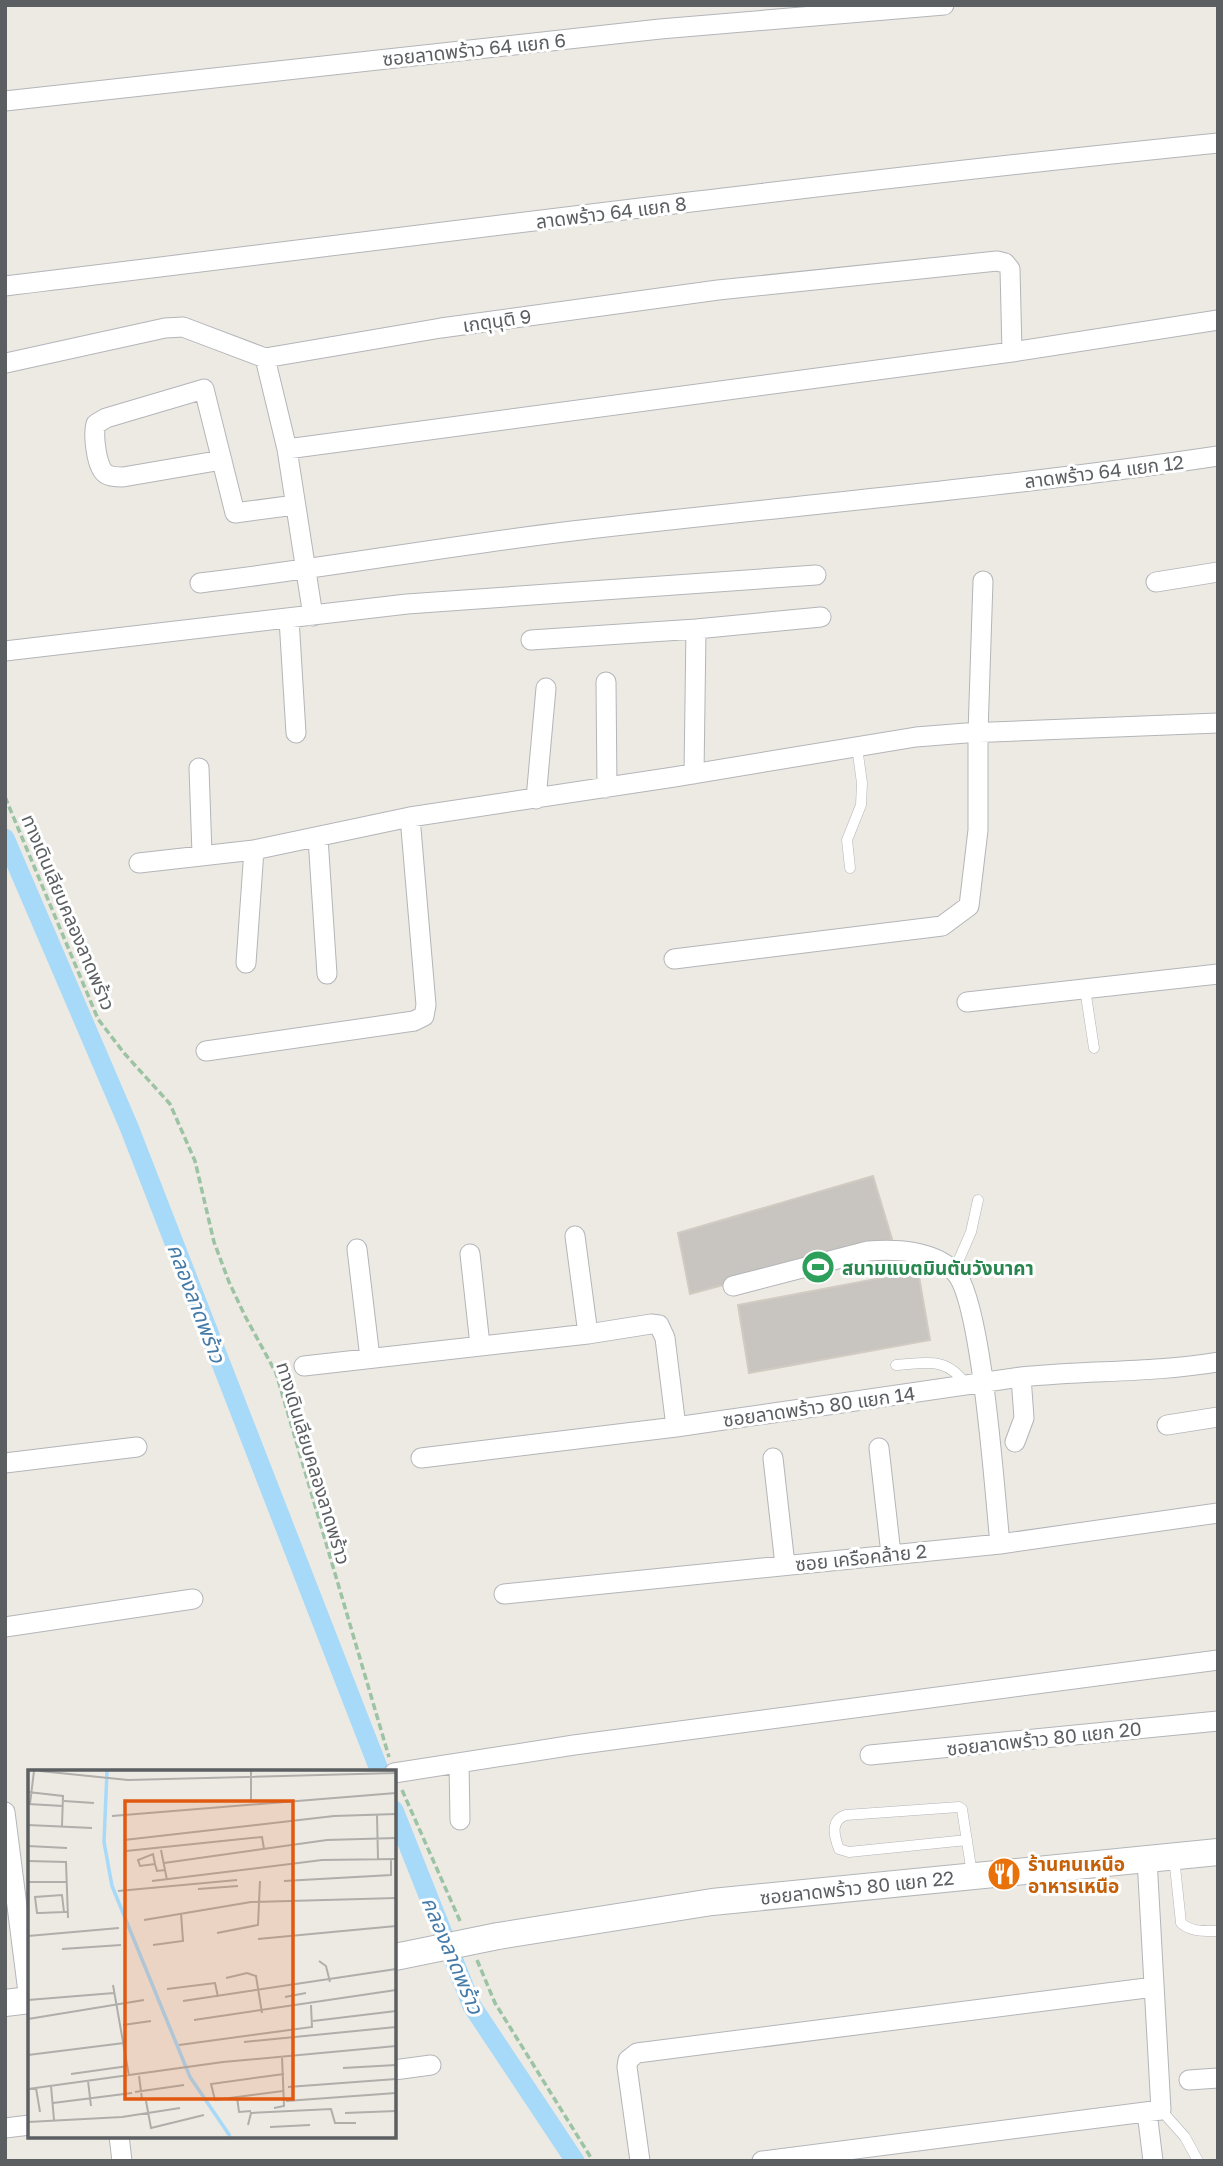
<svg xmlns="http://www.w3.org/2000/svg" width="1223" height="2166" font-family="'Golos Text','Noto Sans Thai',sans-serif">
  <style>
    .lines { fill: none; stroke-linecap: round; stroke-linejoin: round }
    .canal { stroke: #a7d9f9; stroke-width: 19 }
    .building { fill: #c8c5c0; stroke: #d1cbc2; stroke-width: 2 }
    .lane-casing { stroke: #b3b5b9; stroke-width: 11 }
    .street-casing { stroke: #b3b5b9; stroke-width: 21 }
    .secondary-casing { stroke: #b2b6b9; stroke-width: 28 }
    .path { stroke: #9bc3a4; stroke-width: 3.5; stroke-dasharray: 7 3.5; stroke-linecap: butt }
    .lane { stroke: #fff; stroke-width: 10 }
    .street { stroke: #fff; stroke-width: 19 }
    .secondary { stroke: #fff; stroke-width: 26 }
    .secondary-bridge-casing { stroke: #b2b6b9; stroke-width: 28; stroke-linecap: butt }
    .secondary-bridge { stroke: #fff; stroke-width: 26 }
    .labels { text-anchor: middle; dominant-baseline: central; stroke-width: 6; stroke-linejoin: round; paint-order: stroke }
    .street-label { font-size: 19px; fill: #5b5f62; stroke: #fff }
    .leisure-label { font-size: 19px; font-weight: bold; fill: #27864d; stroke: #fff; text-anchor: start }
    .food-label { font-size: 19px; font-weight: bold; fill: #c56008; stroke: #fff; text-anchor: start }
    .water-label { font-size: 21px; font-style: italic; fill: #457ba9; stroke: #fff }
    .inset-river { fill: none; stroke: #a7d9f9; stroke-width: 3.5 }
    .inset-road { fill: none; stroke: #afaeab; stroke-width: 2 }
    .view { fill: #e15910; fill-opacity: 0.15; stroke: #e15910; stroke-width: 3.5 }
    .inset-edge { fill: none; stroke: #5b5f62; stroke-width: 3.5 }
  </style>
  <rect width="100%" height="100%" fill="#edeae3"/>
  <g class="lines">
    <path class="canal" d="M 5,838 L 129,1127 L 380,1772
      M 394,1810 L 472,2006 L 575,2161"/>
  </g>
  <path class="building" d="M 873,1176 L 892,1239 L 690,1294 L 678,1233 Z
    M 918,1271 L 930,1340 L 749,1373 L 738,1305 Z"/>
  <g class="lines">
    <defs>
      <path id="lane" d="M 850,868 L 847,840 L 861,805 L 862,783 L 857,747
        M 1085,989 L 1094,1048
        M 954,1271 L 971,1232 L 978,1200
        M 896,1365 C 926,1363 947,1356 966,1385
        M 967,1840 L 849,1852 L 839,1849 C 834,1836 830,1820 846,1815 L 959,1807 L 962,1809 L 972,1874
        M 1174,1857 L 1181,1923 C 1191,1932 1204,1931 1218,1931
        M 1161,2110 L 1185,2137 L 1198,2161"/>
      <path id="street" d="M 5,101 L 660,29 L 944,5
        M 5,286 C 409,237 813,184 1218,143
        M 265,358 L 287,449 L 313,616
        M 6,363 L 165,328 L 183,327 L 265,358 L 441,328 L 718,290 L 997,261 L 1005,263 L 1010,269 L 1012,352
        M 287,449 L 1012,352 L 1218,320
        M 222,460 L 123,477 C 117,477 111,477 106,474 C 96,468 93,434 96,424 L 106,418 L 204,389 L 235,513 L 295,505
        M 1156,582 L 1218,572
        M 200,583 C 325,568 448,546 572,531 C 787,506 1003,488 1218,456
        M 289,619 L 296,733
        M 531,640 L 696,629 L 821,617
        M 5,651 L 407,604 L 816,575
        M 606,682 L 607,788
        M 199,768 L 202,854
        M 694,774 L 696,629
        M 536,799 L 546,688
        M 318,838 L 327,974
        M 139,863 L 254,850 L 410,817 L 674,777 L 916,737 L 966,733 L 1218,723
        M 674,959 L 942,926 L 969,906 L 978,830 L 978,733 L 983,581
        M 246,963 L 254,850
        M 967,1002 L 1218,974
        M 206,1051 L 414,1021 L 424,1016 L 426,1005 L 410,817
        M 575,1236 L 588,1334
        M 357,1249 L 370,1358
        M 470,1254 L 480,1345
        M 733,1286 L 868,1251 C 897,1249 931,1250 954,1271 C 982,1297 995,1497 1000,1544
        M 304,1366 L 588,1334 L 651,1324 L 659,1325 L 665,1338 L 676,1427
        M 1167,1425 L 1218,1417
        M 1015,1442 L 1024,1418 L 1021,1377
        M 879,1448 L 891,1554
        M 421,1458 L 676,1427 L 1021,1377 C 1087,1370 1153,1373 1218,1362
        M 773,1458 L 785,1565
        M 5,1463 L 137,1447
        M 504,1594 L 1000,1544 L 1218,1513
        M 5,1627 L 193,1599
        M 870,1755 L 1218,1721
        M 459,1763 L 460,1820
        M 394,1773 L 574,1745 L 1218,1660
        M 5,1812 L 29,2000
        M 394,2070 L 431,2065
        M 1189,2080 L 1218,2078
        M 1147,2112 L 1153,2161
        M 5,2128 L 30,2125
        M 119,2136 L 122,2161
        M 640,2161 L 627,2067 L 628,2060 L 637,2053 L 1154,1987
        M 762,2161 L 1161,2110 L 1147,1859"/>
      <path id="secondary" d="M 498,1936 L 712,1902 L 1218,1852
        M 5,2003 L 30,2000"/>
    </defs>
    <use href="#lane" class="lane-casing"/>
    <use href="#street" class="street-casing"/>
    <use href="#secondary" class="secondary-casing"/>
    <path class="path" d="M 5,797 L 98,1019 L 124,1053 L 170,1104 L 195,1161 L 214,1242 L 229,1282 L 245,1316 L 276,1373 L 389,1757
      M 402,1790 L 460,1921
      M 477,1960 L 495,2003 L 593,2161"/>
    <use href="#lane" class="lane"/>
    <use href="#street" class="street"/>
    <use href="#secondary" class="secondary"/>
    <defs>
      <path id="secondary-bridge" d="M 395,1957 L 498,1936"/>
    </defs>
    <use href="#secondary-bridge" class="secondary-bridge-casing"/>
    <use href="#secondary-bridge" class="secondary-bridge"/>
  </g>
  <defs>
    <symbol id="stadium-disc" viewBox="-11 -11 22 22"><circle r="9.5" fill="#2e9e5b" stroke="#fff"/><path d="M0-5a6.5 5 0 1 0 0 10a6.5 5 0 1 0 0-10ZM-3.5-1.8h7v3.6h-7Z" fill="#fff"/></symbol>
    <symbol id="restaurant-disc" viewBox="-11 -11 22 22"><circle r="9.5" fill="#e8710a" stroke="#fff"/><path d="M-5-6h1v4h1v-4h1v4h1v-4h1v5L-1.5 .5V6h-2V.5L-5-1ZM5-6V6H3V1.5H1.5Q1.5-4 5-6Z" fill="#fff"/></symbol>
  </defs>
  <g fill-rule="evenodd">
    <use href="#stadium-disc" x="799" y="1248" width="38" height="38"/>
    <use href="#restaurant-disc" x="985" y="1855" width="38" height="38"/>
  </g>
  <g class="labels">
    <g class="street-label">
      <text transform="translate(474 49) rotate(-6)">ซอยลาดพร้าว 64 แยก 6</text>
      <text transform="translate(611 212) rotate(-7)">ลาดพร้าว 64 แยก 8</text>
      <text transform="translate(497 320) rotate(-8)">เกตุนุติ 9</text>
      <text transform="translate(1104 471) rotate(-7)">ลาดพร้าว 64 แยก 12</text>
      <text transform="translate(69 912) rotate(67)">ทางเดินเลียบคลองลาดพร้าว</text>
      <text transform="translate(819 1406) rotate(-8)">ซอยลาดพร้าว 80 แยก 14</text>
      <text transform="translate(314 1463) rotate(73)">ทางเดินเลียบคลองลาดพร้าว</text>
      <text transform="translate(861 1557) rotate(-6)">ซอย เครือคล้าย 2</text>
      <text transform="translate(1044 1738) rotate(-6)">ซอยลาดพร้าว 80 แยก 20</text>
      <text transform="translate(857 1887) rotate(-6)">ซอยลาดพร้าว 80 แยก 22</text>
    </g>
    <g class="leisure-label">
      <text x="842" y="1267">สนามแบตมินตันวังนาคา</text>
    </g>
    <g class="food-label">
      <text x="1028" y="1863">ร้านฅนเหนือ<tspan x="1028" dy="22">อาหารเหนือ</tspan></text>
    </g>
    <g class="water-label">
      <text transform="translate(197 1303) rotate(69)">คลองลาดพร้าว</text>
      <text transform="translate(453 1955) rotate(67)">คลองลาดพร้าว</text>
    </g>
  </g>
  <g transform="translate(28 1770)">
    <rect width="368" height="368" fill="#edeae3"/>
    <path class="inset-river" d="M 79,1 L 76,72 L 84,116 L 162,307 L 202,366"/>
    <path class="inset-road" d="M 12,1 L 100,10 L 368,3M 223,1 L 223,32M 0,22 L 35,26 L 34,56M 36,31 L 66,33M 0,34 L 35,36M 2,34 L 6,1M 349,45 L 350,89M 84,46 L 368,23M 0,55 L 64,58M 96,70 L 306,46 L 368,44M 0,76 L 39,78M 133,80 L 139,110M 98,81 L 234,67 L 236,79M 0,91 L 38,92 L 40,148M 136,93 L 299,70 L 368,68M 127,94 L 112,96 L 110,90 L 125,84 L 127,94 L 129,101 L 137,100M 124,111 L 294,90 L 368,89M 256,111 L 363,105 L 363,89M 0,112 L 39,112M 170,119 L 210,116M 90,121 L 209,110M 36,142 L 34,125 L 7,127 L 9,143 L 12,143 L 36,142 L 40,142M 0,143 L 0,166M 116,150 L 223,132 L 368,128M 189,163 L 230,155 L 232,111M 0,166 L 91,158M 230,169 L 368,156M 125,175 L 155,171 L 153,143M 34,179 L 93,175M 291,191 L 298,196 L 302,212M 198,208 L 219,203 L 228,206 L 234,243M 85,215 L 101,306M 139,219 L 187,213 L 190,227M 257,227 L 278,223M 0,230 L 86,223M 155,231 L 368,199M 0,249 L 116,230M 166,250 L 368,220M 285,251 L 368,241M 95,255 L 123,251M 216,272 L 368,257M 151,275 L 284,257 L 283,235M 0,285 L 96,273M 315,298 L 368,295M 43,304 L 100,296M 111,306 L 114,329M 60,311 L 63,336M 23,316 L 26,350M 260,317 L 368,309M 8,318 L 12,342M 0,319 L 195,292 L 368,276M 255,321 L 187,330 L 183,314 L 256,304M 107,322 L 156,315M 209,327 L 211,342 L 223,341M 118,331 L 123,358 L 176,345M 258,331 L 368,323M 25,333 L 104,323M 246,338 L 256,336 L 254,286M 317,343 L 368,341M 0,352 L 94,347 L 152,338M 220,355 L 223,343 L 303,339 L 307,353 L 328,353M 242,357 L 282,355"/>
    <path class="view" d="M 97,31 L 265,31 L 265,329 L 97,329 Z"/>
    <rect width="368" height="368" class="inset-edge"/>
  </g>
  <rect width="1223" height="2166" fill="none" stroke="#5b5f62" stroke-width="14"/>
</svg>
